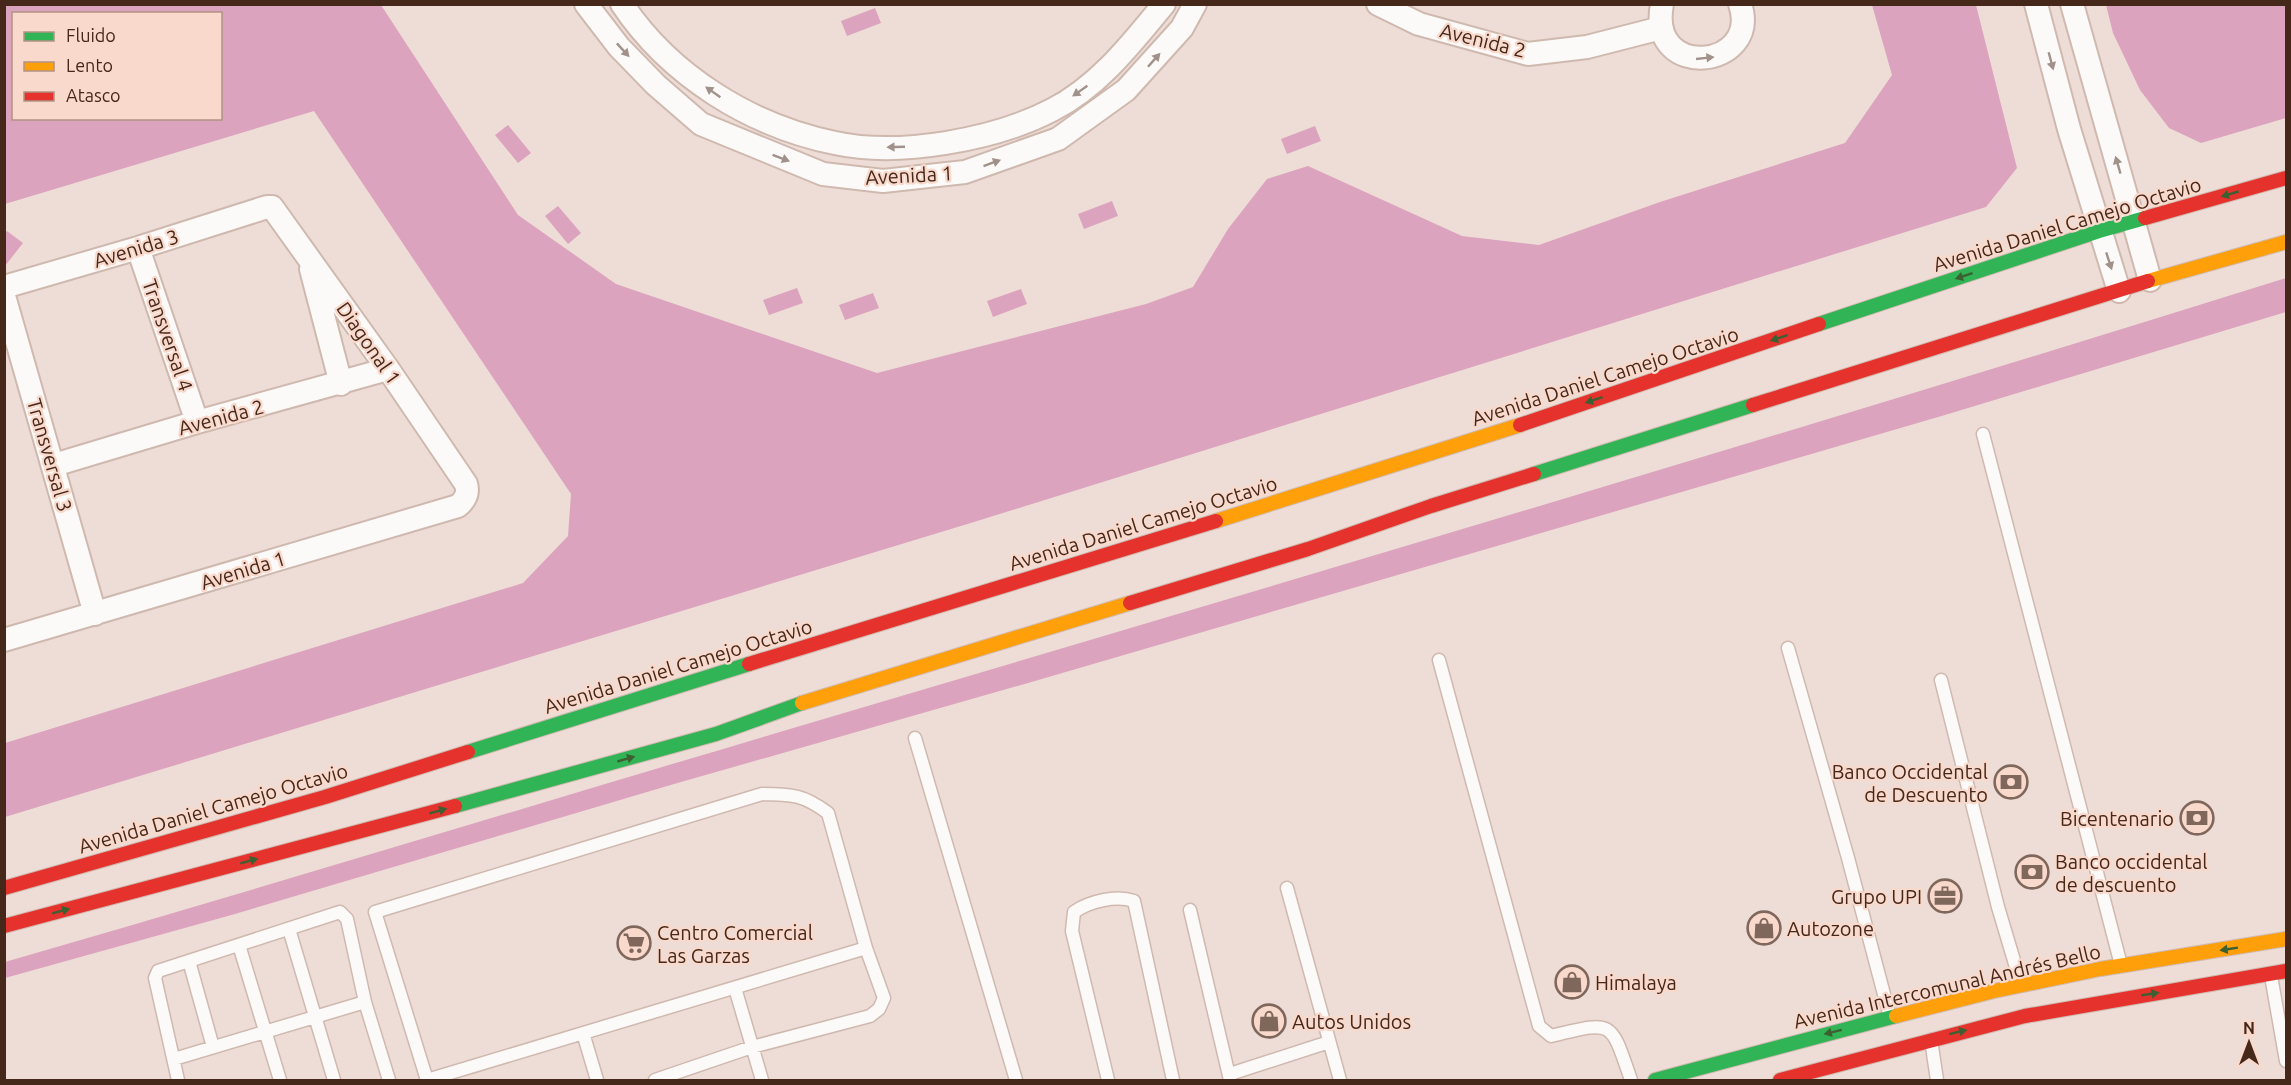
<svg xmlns="http://www.w3.org/2000/svg" width="2291" height="1085" font-family="Ubuntu,sans-serif">
  <style>
    .water { fill: #dca3be; fill-rule: evenodd }
    .lines { fill: none; stroke-linecap: round; stroke-linejoin: round }
    .lane-casing { stroke: #cfb9af; stroke-width: 15 }
    .street-casing { stroke: #cfb9af; stroke-width: 26 }
    .fast-casing { stroke: #cfb9af; stroke-width: 16 }
    .slow-casing { stroke: #cfb9af; stroke-width: 16 }
    .jam-casing { stroke: #cfb9af; stroke-width: 16 }
    .lane { stroke: #fcfaf9; stroke-width: 12 }
    .street { stroke: #fcfaf9; stroke-width: 22 }
    .fast { stroke: #30b455; stroke-width: 14 }
    .slow { stroke: #ff9f0a; stroke-width: 14 }
    .jam { stroke: #e5322d; stroke-width: 14 }
    .oneway { fill: #a0918a }
    .oneway2 { fill: #3d6032 }
    .labels { text-anchor: middle; dominant-baseline: central; stroke-width: 4.5; stroke-linejoin: round; paint-order: stroke }
    .street-label { font-size: 20px; fill: #45281a; stroke: #f9d9cb }
    .poi-label { font-size: 20px; fill: #45281a; stroke: #f9d9cb; text-anchor: start }
  </style>
  <rect width="100%" height="100%" fill="#eeddd6"/>
  <path class="water" d="M 5,4 L 381,5 L 518,215 L 616,284 L 877,373 L 1146,304 L 1193,287 L 1228,229 L 1267,179 L 1308,166 L 1462,236 L 1539,245 L 1660,202 L 1845,143 L 1892,75 L 1872,5 L 1976,5 L 2017,168 L 1986,207 L 974,522 L 5,817 L 5,743 L 523,583 L 568,536 L 571,494 L 314,111 L 5,204 ZM 14,14 L 220,14 L 220,118 L 14,118 Z
    M 2106,5 L 2286,5 L 2286,118 L 2201,143 L 2169,128 L 2140,90 L 2113,33 Z
    M 875,8 L 881,23 L 847,36 L 841,21 Z
    M 508,125 L 531,153 L 518,163 L 495,135 Z
    M 1315,126 L 1321,141 L 1287,154 L 1281,139 Z
    M 1112,201 L 1118,216 L 1084,229 L 1078,214 Z
    M 558,206 L 581,233 L 568,244 L 545,216 Z
    M 7,231 L 23,243 L 5,266 L 5,234 Z
    M 2286,278 L 2286,312 L 1945,415 L 1035,681 L 674,784 L 235,914 L 5,978 L 5,962 C 262,888 517,810 773,734 C 1279,584 1784,435 2286,278 Z
    M 797,288 L 803,303 L 769,315 L 763,300 Z
    M 1021,289 L 1027,304 L 993,317 L 987,301 Z
    M 873,293 L 879,308 L 845,320 L 839,305 Z"/>
  <g class="lines">
    <defs>
      <path id="lane" d="M 1983,434 L 2121,965
        M 1788,648 L 1848,858 L 1890,1017
        M 1439,660 L 1539,1026 L 1551,1036 C 1614,1021 1610,1019 1631,1080
        M 1941,680 L 1998,907 L 2021,984
        M 915,738 L 1016,1080
        M 1287,888 L 1340,1080
        M 1190,910 L 1230,1080
        M 289,929 L 334,1080
        M 239,945 L 280,1080
        M 189,961 L 213,1047
        M 2271,976 L 2286,1061
        M 735,988 L 762,1080
        M 583,1033 L 597,1080
        M 1931,1040 L 1937,1080
        M 174,1059 L 365,1002
        M 1230,1074 L 1329,1042
        M 178,1080 L 155,978 L 158,971 L 340,912 L 347,919 L 365,1002 L 389,1080
        M 427,1080 L 375,912 L 762,794 C 792,794 804,795 828,813 L 866,948 L 884,998 L 879,1009 L 870,1016 L 752,1047 L 655,1080
        M 427,1080 L 866,948
        M 1108,1080 L 1072,931 L 1074,912 C 1090,901 1116,895 1134,901 L 1173,1080"/>
      <path id="street" d="M 586,4 L 619,47 L 656,85 L 701,124 L 823,174 L 883,181 L 965,172 L 1058,139 L 1126,90 L 1182,28 L 1195,4
        M 622,4 C 670,76 751,126 835,143 C 899,157 994,140 1052,110 C 1098,87 1132,43 1164,4
        M 1378,4 L 1419,24 L 1528,54 L 1587,47 L 1661,28
        M 1662,4 C 1647,82 1762,69 1740,4
        M 2036,4 L 2069,129 L 2119,291
        M 2072,4 L 2150,280
        M 138,248 L 197,422
        M 311,269 L 341,384
        M 4,287 L 138,248 L 267,207 L 272,207 L 388,369 L 466,484 C 469,494 465,500 458,506 L 4,640
        M 4,296 L 95,614
        M 54,465 L 197,422 L 388,369"/>
      <path id="fast" d="M 1819,324 L 2099,231 L 2145,218
        M 1534,474 L 1753,405
        M 468,752 L 749,664
        M 455,806 L 716,734 L 802,703
        M 1655,1080 L 1896,1016"/>
      <path id="slow" d="M 2148,281 L 2286,242
        M 1216,521 L 1520,425
        M 802,703 L 1130,603
        M 1896,1016 L 1994,991 L 2100,969 L 2286,939"/>
      <path id="jam" d="M 2145,218 L 2286,178
        M 1753,405 L 2148,281
        M 1520,425 L 1819,324
        M 1130,603 L 1308,549 L 1431,506 L 1534,474
        M 749,664 L 1216,521
        M 4,888 L 325,797 L 468,752
        M 4,926 L 455,806
        M 1780,1080 L 2025,1016 L 2286,971"/>
    </defs>
    <use href="#lane" class="lane-casing"/>
    <use href="#street" class="street-casing"/>
    <use href="#fast" class="fast-casing"/>
    <use href="#slow" class="slow-casing"/>
    <use href="#jam" class="jam-casing"/>
    <use href="#lane" class="lane"/>
    <use href="#street" class="street"/>
    <use href="#fast" class="fast"/>
    <use href="#slow" class="slow"/>
    <use href="#jam" class="jam"/>
  </g>
  <defs><path id="oneway-solid" d="M-6-.8H1V-3.2L6.5 0L1 3.2V.8H-6Z" transform="scale(1.5)"/></defs>
  <g class="oneway">
    <use href="#oneway-solid" transform="translate(623 50) rotate(47)"/>
    <use href="#oneway-solid" transform="translate(1705 58) rotate(-6)"/>
    <use href="#oneway-solid" transform="translate(1154 60) rotate(-48)"/>
    <use href="#oneway-solid" transform="translate(2051 61) rotate(75)"/>
    <use href="#oneway-solid" transform="translate(1080 91) rotate(145)"/>
    <use href="#oneway-solid" transform="translate(713 92) rotate(-145)"/>
    <use href="#oneway-solid" transform="translate(896 147) rotate(178)"/>
    <use href="#oneway-solid" transform="translate(781 158) rotate(21)"/>
    <use href="#oneway-solid" transform="translate(992 163) rotate(-20)"/>
    <use href="#oneway-solid" transform="translate(2118 165) rotate(-106)"/>
    <use href="#oneway-solid" transform="translate(2109 261) rotate(72)"/>
  </g>
  <g class="oneway2">
    <use href="#oneway-solid" transform="translate(2230 194) rotate(164)"/>
    <use href="#oneway-solid" transform="translate(1964 276) rotate(162)"/>
    <use href="#oneway-solid" transform="translate(1779 338) rotate(162)"/>
    <use href="#oneway-solid" transform="translate(1594 400) rotate(162)"/>
    <use href="#oneway-solid" transform="translate(626 759) rotate(-16)"/>
    <use href="#oneway-solid" transform="translate(438 811) rotate(-15)"/>
    <use href="#oneway-solid" transform="translate(249 861) rotate(-15)"/>
    <use href="#oneway-solid" transform="translate(61 911) rotate(-15)"/>
    <use href="#oneway-solid" transform="translate(2229 949) rotate(171)"/>
    <use href="#oneway-solid" transform="translate(2150 994) rotate(-9)"/>
    <use href="#oneway-solid" transform="translate(1833 1032) rotate(166)"/>
    <use href="#oneway-solid" transform="translate(1958 1032) rotate(-14)"/>
  </g>
  <defs>
    <symbol id="bank-ring" viewBox="-11 -11 22 22"><circle r="9.5" fill="#f9d9cb" stroke="#80675c" stroke-width="1.5"/><path d="M-6-4H6V4H-6ZM0-2.3a2.3 2.3 0 1 0 0 4.6a2.3 2.3 0 1 0 0-4.6Z" fill="#80675c"/></symbol>
    <symbol id="office-ring" viewBox="-11 -11 22 22"><circle r="9.5" fill="#f9d9cb" stroke="#80675c" stroke-width="1.5"/><path d="M-6-3h4V-5.5h4V-3h4V5H-6ZM-1-4.5V-3h2v-1.5ZM-6 0V1H6V0Z" fill="#80675c"/></symbol>
    <symbol id="shop-ring" viewBox="-11 -11 22 22"><circle r="9.5" fill="#f9d9cb" stroke="#80675c" stroke-width="1.5"/><path d="M-5-2.5h2.3a2.7 3.5 0 0 1 5.4 0H5L5.5 6h-11ZM-1.5-2.5h3a1.5 2.3 0 0 0-3 0Z" fill="#80675c"/></symbol>
    <symbol id="supermarket-ring" viewBox="-11 -11 22 22"><circle r="9.5" fill="#f9d9cb" stroke="#80675c" stroke-width="1.5"/><path d="M-6-5.5h2.5l.6 2H6L4.5 2H-2.5L-4.4-4H-6ZM-1.5 3.2a1.3 1.3 0 1 0 .1 0ZM3 3.2a1.3 1.3 0 1 0 .1 0Z" fill="#80675c"/></symbol>
  </defs>
  <g fill-rule="evenodd">
    <use href="#bank-ring" x="1992" y="763" width="38" height="38"/>
    <use href="#bank-ring" x="2178" y="799" width="38" height="38"/>
    <use href="#bank-ring" x="2013" y="853" width="38" height="38"/>
    <use href="#office-ring" x="1926" y="877" width="38" height="38"/>
    <use href="#shop-ring" x="1745" y="909" width="38" height="38"/>
    <use href="#supermarket-ring" x="615" y="924" width="38" height="38"/>
    <use href="#shop-ring" x="1553" y="963" width="38" height="38"/>
    <use href="#shop-ring" x="1250" y="1002" width="38" height="38"/>
  </g>
  <g class="labels">
    <g class="street-label">
      <text transform="translate(1483 40) rotate(14)">Avenida 2</text>
      <text transform="translate(909 175) rotate(-3)">Avenida 1</text>
      <text transform="translate(2067 224) rotate(-17)">Avenida Daniel Camejo Octavio</text>
      <text transform="translate(136 248) rotate(-17)">Avenida 3</text>
      <text transform="translate(168 335) rotate(71)">Transversal 4</text>
      <text transform="translate(369 343) rotate(55)">Diagonal 1</text>
      <text transform="translate(1605 376) rotate(-18)">Avenida Daniel Camejo Octavio</text>
      <text transform="translate(221 417) rotate(-15)">Avenida 2</text>
      <text transform="translate(50 455) rotate(74)">Transversal 3</text>
      <text transform="translate(1143 523) rotate(-17)">Avenida Daniel Camejo Octavio</text>
      <text transform="translate(243 570) rotate(-17)">Avenida 1</text>
      <text transform="translate(678 666) rotate(-17)">Avenida Daniel Camejo Octavio</text>
      <text transform="translate(213 808) rotate(-16)">Avenida Daniel Camejo Octavio</text>
      <text transform="translate(1947 986) rotate(-13)">Avenida Intercomunal Andrés Bello</text>
    </g>
    <g class="poi-label">
      <text x="1988" y="771" text-anchor="end">Banco Occidental<tspan x="1988" dy="23">de Descuento</tspan></text>
      <text x="2174" y="818" text-anchor="end">Bicentenario</text>
      <text x="2055" y="861">Banco occidental<tspan x="2055" dy="23">de descuento</tspan></text>
      <text x="1922" y="896" text-anchor="end">Grupo UPI</text>
      <text x="1787" y="928">Autozone</text>
      <text x="657" y="932">Centro Comercial<tspan x="657" dy="23">Las Garzas</tspan></text>
      <text x="1595" y="982">Himalaya</text>
      <text x="1292" y="1021">Autos Unidos</text>
    </g>
  </g>
  <rect width="2291" height="1085" fill="none" stroke="#45281a" stroke-width="12"/>
  <rect x="12" y="12" width="210" height="108" fill="#f9d9cb" stroke="#b19284" stroke-width="1.5"/>
  <rect x="24" y="32" width="30" height="9" fill="#30b455" stroke="#b19284" stroke-width="1.5"/>
  <text x="66" y="42" font-size="18" fill="#45281a">Fluido</text>
  <rect x="24" y="62" width="30" height="9" fill="#ff9f0a" stroke="#b19284" stroke-width="1.5"/>
  <text x="66" y="72" font-size="18" fill="#45281a">Lento</text>
  <rect x="24" y="92" width="30" height="9" fill="#e5322d" stroke="#b19284" stroke-width="1.5"/>
  <text x="66" y="102" font-size="18" fill="#45281a">Atasco</text>
  <g transform="translate(2249 1043)" stroke="#f9d9cb" stroke-width="4.5" paint-order="stroke">
  <path d="M0-4.5L10 22L0 15L-10 22Z" fill="#45281a"/>
  <text y="-9" font-size="16" font-weight="bold" text-anchor="middle" fill="#45281a">N</text>
  </g>
</svg>
